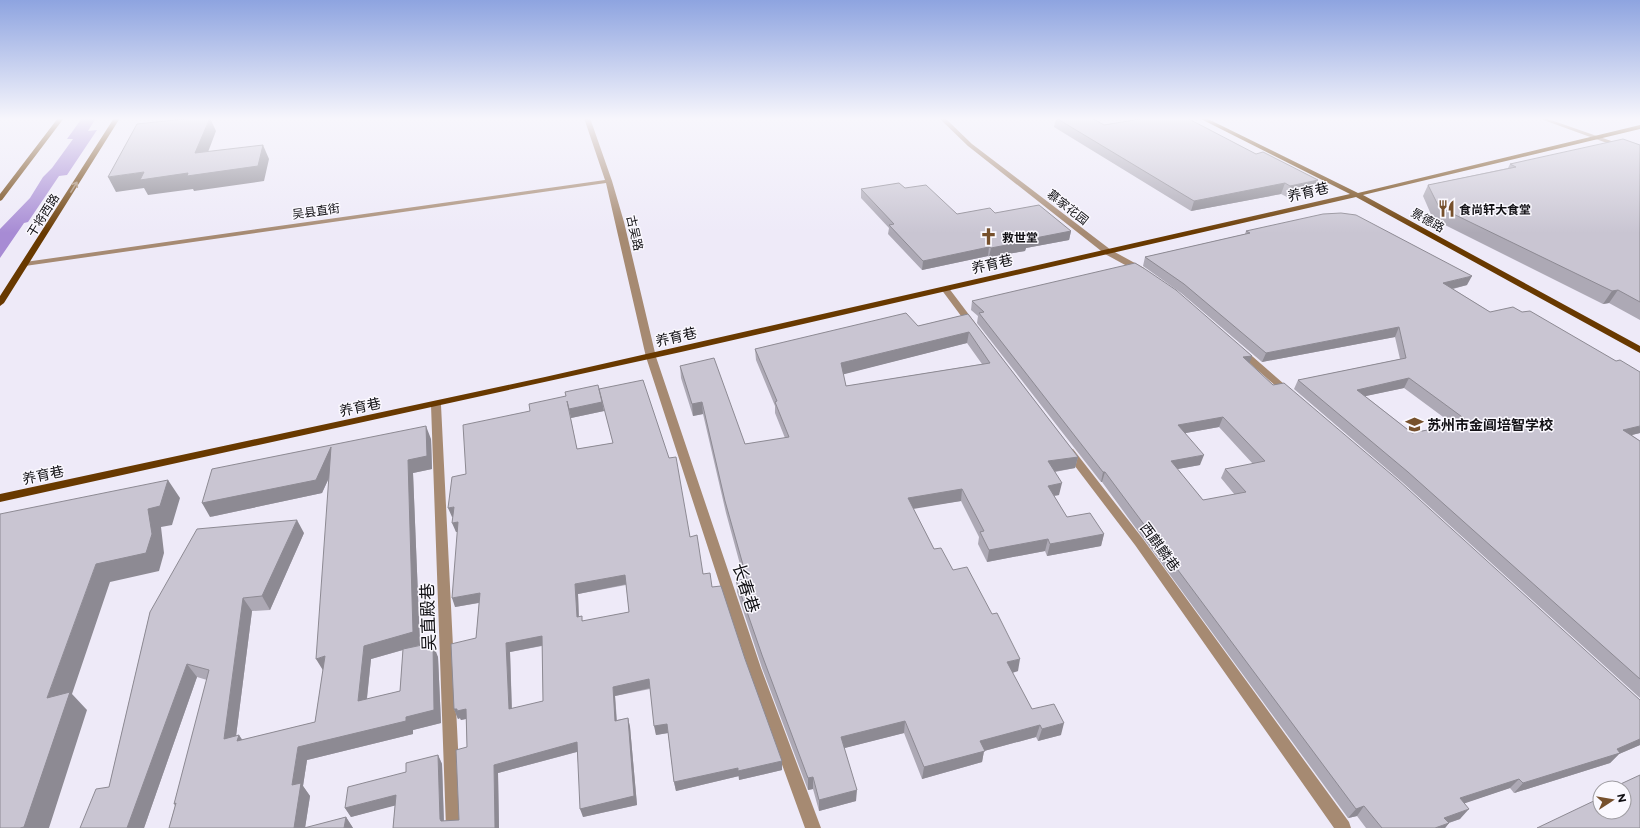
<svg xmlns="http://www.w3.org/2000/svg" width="1640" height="828" font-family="Montserrat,'Noto Sans SC',sans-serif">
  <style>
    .water { fill: #a78bd4 }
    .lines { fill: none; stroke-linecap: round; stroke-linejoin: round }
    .minor { fill: #a68a72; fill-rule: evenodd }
    .major { fill: #683900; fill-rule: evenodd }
    .wall { fill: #ada9b5; fill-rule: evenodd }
    .shaded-wall { fill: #8d8a93 }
    .building { fill: #c9c5d2; stroke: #8d8a93; fill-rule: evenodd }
    .oneway { stroke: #a28566 }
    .labels { text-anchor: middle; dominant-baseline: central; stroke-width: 3; stroke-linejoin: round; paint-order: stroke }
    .far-street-label { font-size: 12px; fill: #111014; stroke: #faf8fe }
    .far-poi-label { font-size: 12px; font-weight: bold; fill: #111014; stroke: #faf8fe; text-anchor: start }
    .street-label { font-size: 14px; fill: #111014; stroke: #faf8fe }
    .poi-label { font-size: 14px; font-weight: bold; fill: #111014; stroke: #faf8fe; text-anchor: start }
    .near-street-label { font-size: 17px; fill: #111014; stroke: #faf8fe }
  </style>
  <rect width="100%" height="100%" fill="#eeeaf8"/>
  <path class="water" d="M 82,118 L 96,118 L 88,131 L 97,130 L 67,175 L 59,176 L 28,222 L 24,223 L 0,258 L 0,229 L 30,198 L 43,177 L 52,168 L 73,139 L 67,139 Z"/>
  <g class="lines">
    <path class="minor" d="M 584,118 L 590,118 L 612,181 L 624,222 L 656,357 L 761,668 L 821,828 L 805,828 L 747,668 L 646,357 L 606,183 L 25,266 L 21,264 L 25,262 L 605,180 Z
      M 939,118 L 945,118 L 972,144 L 1111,250 L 1144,268 L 1144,272 L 1138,272 L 1105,254 L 968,146 Z
      M 1538,118 L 1545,118 L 1640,151 L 1640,155 Z
      M 942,287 L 948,287 L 976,324 L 977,326 L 976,328 L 970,328 L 941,289 Z
      M 1241,348 L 1244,349 L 1292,391 L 1294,393 L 1292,395 L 1286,395 L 1238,353 L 1236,351 Z
      M 436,402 L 441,405 L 462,828 L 446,828 L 431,405 Z
      M 1069,448 L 1073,449 L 1143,539 L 1349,822 L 1351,828 L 1334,828 L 1135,545 L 1065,453 L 1064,451 L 1065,449 Z"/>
    <path class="major" d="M 58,118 L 64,118 L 2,200 L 0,201 L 0,194 Z
      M 114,118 L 120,118 L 4,303 L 0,306 L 0,296 Z
      M 1199,118 L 1206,118 L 1358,193 L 1640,125 L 1640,129 L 1363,195 L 1640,346 L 1640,353 L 1356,197 L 681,352 L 0,502 L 0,494 L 545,377 L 1350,194 Z"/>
  </g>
  <path class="wall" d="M 1056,118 L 1104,125 L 1314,191 L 1287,197 L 1281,194 L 1191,211 L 1054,127 Z
    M 1640,145 L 1640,320 L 1609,303 L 1603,304 L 1433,219 L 1423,196 L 1428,185 L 1508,168 L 1510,164 Z
    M 905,188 L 957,214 L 995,213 L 1071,231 L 1069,240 L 1026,248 L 1025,251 L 989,257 L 988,256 L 922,270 L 888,234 L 889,228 L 861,198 L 861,189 Z
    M 1246,231 L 1467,285 L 1453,289 L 1490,312 L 1522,312 L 1616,361 L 1640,433 L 1632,435 L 1640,441 L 1640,698 L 1402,482 L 1294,389 L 1298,380 L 1400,359 L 1395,337 L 1262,362 L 1181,293 L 1143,266 L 1145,257 L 1245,234 ZM 1404,388 L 1454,425 L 1412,433 L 1365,396 Z
    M 972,301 L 1249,363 L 1273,385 L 1640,700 L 1640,745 L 1619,754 L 1610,763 L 1514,793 L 1510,788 L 1464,803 L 1460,819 L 1449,823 L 1445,828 L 1366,828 L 1357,816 L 1348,818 L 1102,482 L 1101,482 L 977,323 L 978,316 L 971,310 ZM 1219,427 L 1253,464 L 1225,469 L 1221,478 L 1235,495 L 1203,500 L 1177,469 L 1200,465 L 1185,433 Z
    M 968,314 L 1078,457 L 1075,468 L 1055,472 L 1059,495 L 1054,496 L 1067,517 L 1104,534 L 1101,546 L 1047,556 L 1045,551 L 987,562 L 978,544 L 979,537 L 961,501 L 913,508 L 934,549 L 953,570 L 1018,671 L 1012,673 L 1032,709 L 1061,735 L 1038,741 L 1036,737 L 984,751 L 982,762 L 922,779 L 904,733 L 844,748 L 856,801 L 819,811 L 813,789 L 808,790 L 762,668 L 737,592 L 736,580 L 744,579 L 726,513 L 703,414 L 693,416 L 681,378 L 680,366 L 745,444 L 785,438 L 775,413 L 775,406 L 756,360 L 755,349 L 918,326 ZM 967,343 L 982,364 L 846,386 L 843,374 Z
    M 601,395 L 690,537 L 703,574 L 712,587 L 745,659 L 782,770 L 739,780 L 739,776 L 676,791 L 674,782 L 668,733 L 656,735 L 650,689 L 615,696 L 617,720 L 628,718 L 630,727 L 637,805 L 583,817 L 577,752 L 498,773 L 499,828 L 393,828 L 395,805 L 351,817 L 345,808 L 406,772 L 438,755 L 442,764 L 444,821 L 459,820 L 467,747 L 466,719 L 461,720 L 460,718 L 458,719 L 454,709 L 476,638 L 479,603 L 455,607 L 458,532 L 456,532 L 453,517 L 452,517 L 466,474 L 530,411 L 566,396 ZM 603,404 L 613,443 L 577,449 L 569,410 L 571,418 L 604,411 ZM 626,585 L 629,612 L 583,621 L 579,617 L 578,594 ZM 542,646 L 543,701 L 512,709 L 510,652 Z
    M 431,439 L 432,469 L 413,473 L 420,645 L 412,647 L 428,645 L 438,657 L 441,723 L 413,730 L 413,734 L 307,760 L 303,786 L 310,796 L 305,828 L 346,817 L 353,828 L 169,828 L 175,806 L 174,804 L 207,680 L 197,677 L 144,828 L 80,828 L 109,787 L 150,612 L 304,533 L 270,610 L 252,611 L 236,736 L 242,740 L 315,722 L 323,670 L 329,478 L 322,493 L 210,517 ZM 403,650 L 400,691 L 367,699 L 371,659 Z"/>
  <path class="shaded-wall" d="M 200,118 L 201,118 L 206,128 L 210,118 L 216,131 L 202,168 L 195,153 Z
    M 263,145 L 269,159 L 264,181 L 194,191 L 193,189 L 148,195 L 144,188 L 116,192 L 108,177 L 144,172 Z
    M 1318,180 L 1314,191 L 1287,197 L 1290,186 Z
    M 1285,183 L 1281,194 L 1191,211 L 1194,201 Z
    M 1071,231 L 1069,240 L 1026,248 L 1025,251 L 989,257 L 991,248 L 1025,240 Z
    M 989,247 L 988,256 L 922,270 L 923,261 Z
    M 1472,276 L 1467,285 L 1439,292 L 1443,283 Z
    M 1618,290 L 1609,303 L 1603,304 L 1612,291 Z
    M 1399,327 L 1395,337 L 1262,362 L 1266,353 Z
    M 969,332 L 967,343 L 841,375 L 841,363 Z
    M 1252,356 L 1249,365 L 1243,357 Z
    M 1409,378 L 1404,388 L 1352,399 L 1357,390 Z
    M 602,402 L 604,411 L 571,418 L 569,409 Z
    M 702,402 L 703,414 L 693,416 L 692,404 Z
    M 1223,417 L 1219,427 L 1175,435 L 1178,425 Z
    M 426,426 L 431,439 L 432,469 L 413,473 L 420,645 L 371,659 L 365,715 L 358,701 L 364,646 L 408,460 Z
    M 1640,426 L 1640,433 L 1615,439 L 1623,430 Z
    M 331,447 L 337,460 L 322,493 L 210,517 L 202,503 Z
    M 1204,455 L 1200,465 L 1167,471 L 1171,461 Z
    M 1078,457 L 1075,468 L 1046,473 L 1048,461 Z
    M 1103,472 L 1105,472 L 1102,482 L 1101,482 Z
    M 168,480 L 180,498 L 172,525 L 161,527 L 164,553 L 159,571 L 110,582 L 72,694 L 87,710 L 49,828 L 20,828 L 47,698 L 96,564 L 148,509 Z
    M 1062,483 L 1059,495 L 1045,497 L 1048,486 Z
    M 962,489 L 961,501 L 907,510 L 908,498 Z
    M 454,507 L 457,516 L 452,517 L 448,508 Z
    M 297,520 L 304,533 L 270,610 L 262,596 Z
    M 458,522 L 462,531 L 456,532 L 452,523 Z
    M 1104,534 L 1101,546 L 1047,556 L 1050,544 Z
    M 1048,539 L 1045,551 L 987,562 L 989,550 Z
    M 625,575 L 627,584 L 578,594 L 579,626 L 577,617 L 575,584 Z
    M 480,593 L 483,602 L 455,607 L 452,598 Z
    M 243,598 L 252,611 L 234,752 L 224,739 Z
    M 542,636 L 545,645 L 510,652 L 512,718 L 509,709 L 506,643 Z
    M 427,644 L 433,655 L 433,644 L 438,657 L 441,723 L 413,730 L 413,734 L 307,760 L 303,786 L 310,796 L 305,828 L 294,828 L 292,785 L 298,747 L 406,717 Z
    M 325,656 L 324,672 L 316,659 Z
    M 1020,659 L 1018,671 L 1005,675 L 1007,662 Z
    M 187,664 L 197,677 L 144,828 L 127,828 Z
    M 649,679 L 650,688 L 615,696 L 617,730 L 615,721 L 613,687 Z
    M 454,709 L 466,709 L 470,718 L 461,720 L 460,718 L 458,719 Z
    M 628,718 L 630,727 L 637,805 L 583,817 L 580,809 Z
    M 905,721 L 904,733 L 841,749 L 841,737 Z
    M 1064,723 L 1061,735 L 1038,741 L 1042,729 Z
    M 667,724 L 668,733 L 656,735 L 654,726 Z
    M 1040,725 L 1036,737 L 984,751 L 982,762 L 922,779 L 924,767 L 980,741 Z
    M 239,735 L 248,748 L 237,741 Z
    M 1640,739 L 1640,745 L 1619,754 L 1610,763 L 1514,793 L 1523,783 L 1617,749 Z
    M 577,742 L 580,751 L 498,773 L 499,828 L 495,828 L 494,765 Z
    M 438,755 L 442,764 L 444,828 L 440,819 Z
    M 782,761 L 782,770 L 739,780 L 738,771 Z
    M 738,768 L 739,776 L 676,791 L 674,782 Z
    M 813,777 L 813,789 L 808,790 L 808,778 Z
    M 1519,779 L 1510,788 L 1451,808 L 1460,798 Z
    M 857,790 L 856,801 L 819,811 L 819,800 Z
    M 396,795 L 401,804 L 351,817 L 345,808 Z
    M 1364,806 L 1357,816 L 1348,818 L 1356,809 Z
    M 1469,809 L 1460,819 L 1436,827 L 1444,818 Z
    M 346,817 L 353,828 L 344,828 Z
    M 1449,823 L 1445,828 L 1435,828 Z"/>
  <path class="building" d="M 194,118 L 210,118 L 195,153 L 263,145 L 258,166 L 187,176 L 188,173 L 140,180 L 144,172 L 108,177 L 137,124 Z
    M 1056,118 L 1092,118 L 1104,125 L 1146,118 L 1187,118 L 1256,154 L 1263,152 L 1318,180 L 1290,186 L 1285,183 L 1194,201 Z
    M 1623,139 L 1640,145 L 1640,302 L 1618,290 L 1612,291 L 1439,207 L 1428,185 L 1516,167 L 1510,164 Z
    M 899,183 L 905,188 L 926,185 L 957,214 L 990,208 L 995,213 L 1039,205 L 1071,231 L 1025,240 L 1027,241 L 991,248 L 989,247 L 923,261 L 889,225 L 894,224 L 861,189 Z
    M 1341,213 L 1356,215 L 1472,276 L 1443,283 L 1490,312 L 1513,307 L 1522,312 L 1530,311 L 1616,361 L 1620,360 L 1640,372 L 1640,426 L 1623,430 L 1640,441 L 1640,679 L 1408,472 L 1298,380 L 1406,358 L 1399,327 L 1266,353 L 1184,284 L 1145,257 L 1250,233 L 1246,231 L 1323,214 ZM 1409,378 L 1469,422 L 1412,433 L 1357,390 Z
    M 1135,263 L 1145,269 L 1176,290 L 1252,356 L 1243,357 L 1273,385 L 1284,383 L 1398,480 L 1640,700 L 1640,739 L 1617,749 L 1620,753 L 1523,783 L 1519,779 L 1460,798 L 1469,809 L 1444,818 L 1449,823 L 1435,828 L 1382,828 L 1364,806 L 1356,809 L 1105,472 L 1103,472 L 979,313 L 984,312 L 972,301 ZM 1223,417 L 1265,461 L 1225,469 L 1246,492 L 1203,500 L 1171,461 L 1204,455 L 1178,425 Z
    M 906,313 L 918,326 L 968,314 L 1078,457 L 1048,461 L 1062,483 L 1048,486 L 1067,517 L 1090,513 L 1104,534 L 1050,544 L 1048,539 L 989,550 L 980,532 L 984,531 L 962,489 L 908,498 L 934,549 L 941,548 L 953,570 L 967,567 L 992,614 L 997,613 L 1020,659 L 1007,662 L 1032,709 L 1054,704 L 1064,723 L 1042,729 L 1040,725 L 980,741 L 985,751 L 924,767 L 905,721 L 841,737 L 857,790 L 819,800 L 813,777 L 808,778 L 762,655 L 736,580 L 747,579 L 725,501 L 702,402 L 692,404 L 680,366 L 714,358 L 745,444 L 789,437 L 775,402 L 777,401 L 755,349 ZM 969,332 L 990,363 L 846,386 L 841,363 Z
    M 643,380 L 669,458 L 676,457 L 690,537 L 697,535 L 703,574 L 710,573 L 712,587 L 721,586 L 745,659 L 782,761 L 738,771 L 738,768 L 674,782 L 667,724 L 654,726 L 649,679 L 613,687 L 615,721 L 628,718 L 634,796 L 580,809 L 577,742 L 494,765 L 495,828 L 393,828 L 396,795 L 345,808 L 348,787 L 406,772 L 406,763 L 438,755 L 440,819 L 441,821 L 459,820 L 456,750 L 467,747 L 466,709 L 457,711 L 457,709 L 454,709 L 451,644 L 476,638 L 480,593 L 452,598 L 458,522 L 452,523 L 454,507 L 448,508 L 452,477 L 466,474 L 463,425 L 530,411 L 529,404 L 566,396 L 565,392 L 598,385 L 602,402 L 569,409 L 567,401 L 577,449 L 613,443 L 599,389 ZM 625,575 L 629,612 L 582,621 L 582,616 L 577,617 L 575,584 ZM 542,636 L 543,701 L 509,709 L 506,643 Z
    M 426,426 L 427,456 L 408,460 L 413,632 L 364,646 L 358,701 L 400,691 L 403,649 L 427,644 L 427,645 L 433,644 L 434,710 L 406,717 L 406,721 L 298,747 L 292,785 L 301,783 L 294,828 L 169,828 L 176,803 L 174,804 L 209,670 L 187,664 L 127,828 L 80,828 L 96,789 L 109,787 L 150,612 L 197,529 L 297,520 L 262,596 L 243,598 L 224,739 L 239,735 L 237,741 L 315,722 L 325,656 L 316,659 L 331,447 L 316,480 L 202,503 L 212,469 Z
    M 168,480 L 160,506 L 148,509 L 152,534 L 146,553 L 96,564 L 47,698 L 70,692 L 24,827 L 20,828 L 0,828 L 0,514 Z
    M 1640,775 L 1640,828 L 1537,828 L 1600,798 L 1600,812 L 1624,812 L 1624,788 L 1612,788 Z
    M 346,817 L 344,828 L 304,828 Z"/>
  <defs><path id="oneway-shaft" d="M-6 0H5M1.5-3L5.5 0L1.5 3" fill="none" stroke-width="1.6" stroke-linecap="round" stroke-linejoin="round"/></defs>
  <use class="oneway" href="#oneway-shaft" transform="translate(74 187) rotate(-58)"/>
  <linearGradient id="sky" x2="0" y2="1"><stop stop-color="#8ea4e0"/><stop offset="0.51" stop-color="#f7f6fc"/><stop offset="1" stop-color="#f7f6fc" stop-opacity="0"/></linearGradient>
  <rect width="1640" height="233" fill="url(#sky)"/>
  <defs>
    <symbol id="restaurant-bare" viewBox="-9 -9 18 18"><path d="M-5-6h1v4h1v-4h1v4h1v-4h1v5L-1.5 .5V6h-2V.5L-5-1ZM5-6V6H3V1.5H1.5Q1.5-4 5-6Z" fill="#76502c" stroke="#faf8fe" stroke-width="2.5" paint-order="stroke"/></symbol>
    <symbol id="church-bare" viewBox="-9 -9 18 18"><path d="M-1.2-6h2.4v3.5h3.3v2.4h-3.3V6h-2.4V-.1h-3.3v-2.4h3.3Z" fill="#76502c" stroke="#faf8fe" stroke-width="2.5" paint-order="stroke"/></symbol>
    <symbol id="school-bare" viewBox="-9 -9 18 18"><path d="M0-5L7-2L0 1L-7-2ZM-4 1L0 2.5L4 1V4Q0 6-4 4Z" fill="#76502c" stroke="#faf8fe" stroke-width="2.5" paint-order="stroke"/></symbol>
  </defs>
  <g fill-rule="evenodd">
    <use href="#restaurant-bare" x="1434" y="196" width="25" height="25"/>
    <use href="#church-bare" x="976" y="224" width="25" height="25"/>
    <use href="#school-bare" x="1402" y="412" width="25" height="25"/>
  </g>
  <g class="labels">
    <g class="far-street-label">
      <text transform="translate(1068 207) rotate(38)">慕家花园</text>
      <text transform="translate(316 211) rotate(-8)">吴县直街</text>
      <text transform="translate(43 215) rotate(-58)">干将西路</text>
      <text transform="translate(1428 220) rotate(29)">景德路</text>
      <text transform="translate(635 233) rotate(77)">古吴路</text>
    </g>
    <g class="far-poi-label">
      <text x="1459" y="209">食尚轩大食堂</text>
      <text x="1002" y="237">救世堂</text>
    </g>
    <g class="street-label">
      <text transform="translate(1308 192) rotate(-13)">养育巷</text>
      <text transform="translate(992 264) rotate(-13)">养育巷</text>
      <text transform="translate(676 337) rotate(-13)">养育巷</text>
      <text transform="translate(360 407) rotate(-12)">养育巷</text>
      <text transform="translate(43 475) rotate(-12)">养育巷</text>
      <text transform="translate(1160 547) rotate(54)">西麒麟巷</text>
    </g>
    <g class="poi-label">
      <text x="1427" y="425">苏州市金阊培智学校</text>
    </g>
    <g class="near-street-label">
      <text transform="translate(746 588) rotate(72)">长春巷</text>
      <text transform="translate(428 617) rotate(-92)">吴直殿巷</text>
    </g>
  </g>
  <g transform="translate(1612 800) rotate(78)"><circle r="19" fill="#faf8fe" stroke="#9d9ba0"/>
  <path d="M0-3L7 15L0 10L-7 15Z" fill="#76502c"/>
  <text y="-6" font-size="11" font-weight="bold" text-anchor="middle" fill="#111014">N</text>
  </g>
</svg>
